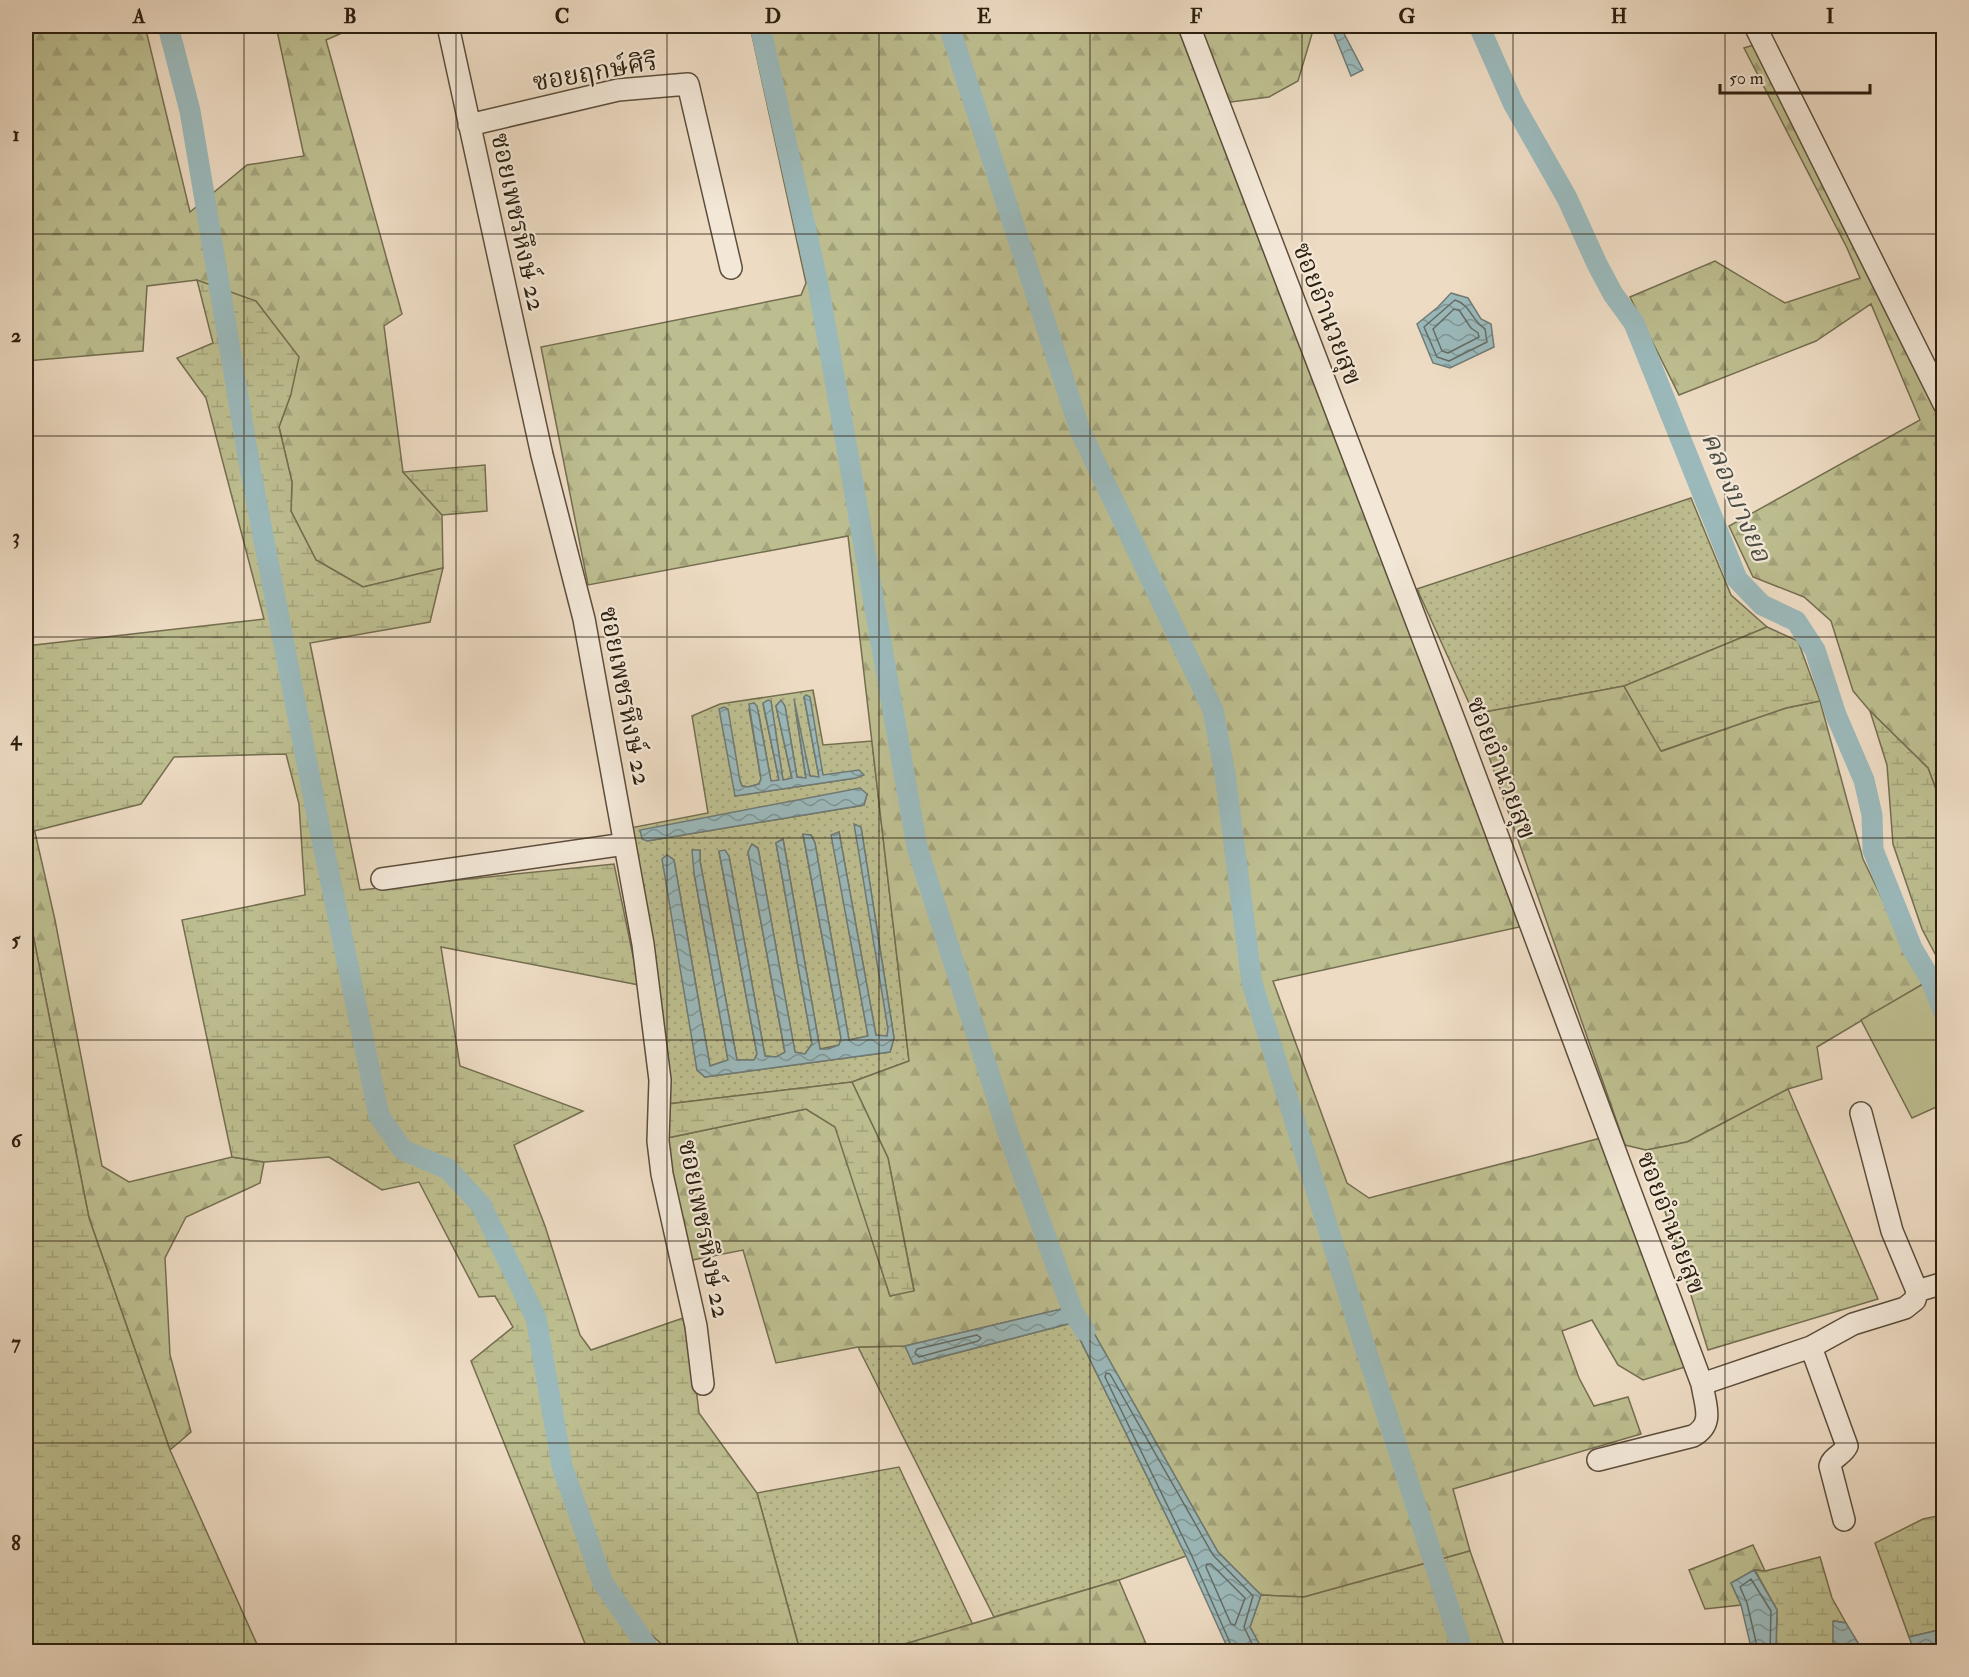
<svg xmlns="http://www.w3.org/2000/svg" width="1969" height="1677" font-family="'IM FELL Double Pica','Noto Serif Thai',serif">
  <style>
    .grass { fill: url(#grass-dots); stroke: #746e50; stroke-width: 1.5; fill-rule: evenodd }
    .forest { fill: url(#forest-firs); stroke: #746e50; stroke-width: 1.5 }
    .wetland { fill: url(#wetland-marsh); stroke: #746e50; stroke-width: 1.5 }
    .garden { fill: #bdbe90; stroke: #746e50; stroke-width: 1.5 }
    .water { fill: url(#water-waves); stroke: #6f7b76; stroke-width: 1.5 }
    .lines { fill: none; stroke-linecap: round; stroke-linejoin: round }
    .shore { stroke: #646c65; stroke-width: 1.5 }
    .canal { stroke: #9bb9bb; stroke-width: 21 }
    .minor-casing { stroke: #5c4e3c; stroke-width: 24 }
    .minor { stroke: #f3e8d8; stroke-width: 21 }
    .grid { fill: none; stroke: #2c1f0f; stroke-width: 1.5; stroke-opacity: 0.55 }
    .labels { text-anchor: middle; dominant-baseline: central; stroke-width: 4.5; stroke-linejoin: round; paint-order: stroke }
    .street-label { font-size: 26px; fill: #2c1f0f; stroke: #f3e8d8 }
    .water-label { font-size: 27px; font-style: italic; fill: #4d4d43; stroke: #f3e8d8 }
    .neatline { fill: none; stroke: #2c1f0f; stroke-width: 2 }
    .grid-label { font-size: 20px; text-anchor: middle; font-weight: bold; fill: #2c1f0f }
  </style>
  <defs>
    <pattern id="grass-dots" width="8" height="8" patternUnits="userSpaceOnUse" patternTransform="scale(1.5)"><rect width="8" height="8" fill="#bdbe90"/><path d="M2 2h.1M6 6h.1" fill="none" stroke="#a3a37b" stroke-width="1.8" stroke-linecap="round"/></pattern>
    <pattern id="forest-firs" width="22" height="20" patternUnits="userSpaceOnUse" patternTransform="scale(1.5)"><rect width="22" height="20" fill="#bdbe90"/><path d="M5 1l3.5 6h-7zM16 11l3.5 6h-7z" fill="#a3a37b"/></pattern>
    <pattern id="wetland-marsh" width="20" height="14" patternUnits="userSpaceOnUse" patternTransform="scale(1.5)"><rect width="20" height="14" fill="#bdbe90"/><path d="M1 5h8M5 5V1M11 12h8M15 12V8" fill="none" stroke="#a3a37b"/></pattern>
    <pattern id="water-waves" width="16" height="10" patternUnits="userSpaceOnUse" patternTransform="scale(1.5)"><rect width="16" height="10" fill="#9bb9bb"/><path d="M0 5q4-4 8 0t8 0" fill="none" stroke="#7f9696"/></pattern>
  </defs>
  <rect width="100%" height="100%" fill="#eddbc3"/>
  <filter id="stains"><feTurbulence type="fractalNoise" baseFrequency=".00333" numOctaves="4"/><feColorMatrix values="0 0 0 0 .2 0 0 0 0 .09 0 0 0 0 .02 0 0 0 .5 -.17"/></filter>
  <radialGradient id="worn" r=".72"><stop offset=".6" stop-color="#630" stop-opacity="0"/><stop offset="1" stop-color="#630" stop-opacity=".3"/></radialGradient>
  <path class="grass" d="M 1691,498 L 1731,595 L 1767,627 L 1624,686 L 1474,714 L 1417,589 Z
    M 813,690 L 823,745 L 872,741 L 909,1061 L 852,1082 L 668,1104 L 630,828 L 708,813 L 692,716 L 720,704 ZM 804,697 L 823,775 L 856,778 L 735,796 L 740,781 L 742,786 L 748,787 L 759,784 L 761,779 L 749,709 L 754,703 L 759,715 L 771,782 L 779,780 L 763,704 L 771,702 L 783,780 L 792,779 L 776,706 L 781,701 L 785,706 L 797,777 L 806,779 L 796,714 L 810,776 L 819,777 ZM 867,794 L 864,805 L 647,841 ZM 861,827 L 894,1038 L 890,1052 L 705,1077 L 697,1070 L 667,855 L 674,860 L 710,1066 L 728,1060 L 694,873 L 700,850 L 700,861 L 737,1060 L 754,1060 L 757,1054 L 719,852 L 729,856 L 765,1056 L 776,1057 L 785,1053 L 748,852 L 752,844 L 758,848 L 795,1053 L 805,1054 L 812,1044 L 776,843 L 783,839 L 820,1049 L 839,1045 L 841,1038 L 803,835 L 811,835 L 815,843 L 849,1040 L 868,1036 L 832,836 L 839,832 L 876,1036 L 887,1036 L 888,1029 Z
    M 1072,1323 L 1186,1556 L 1119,1580 L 994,1617 L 858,1347 L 905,1346 L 914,1364 Z
    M 899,1467 L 973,1625 L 882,1651 L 800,1651 L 757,1493 Z"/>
  <path class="forest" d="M 26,26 L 145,26 L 190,212 L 247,165 L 304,156 L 276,26 L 347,26 L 349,30 L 326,40 L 402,314 L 384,326 L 403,472 L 442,515 L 443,568 L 363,587 L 316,560 L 291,511 L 292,482 L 279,427 L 291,394 L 197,280 L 147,286 L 143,351 L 26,361 Z
    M 750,26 L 1177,26 L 1524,926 L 1273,981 L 1347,1183 L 1369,1198 L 1601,1138 L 1685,1367 L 1643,1380 L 1618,1365 L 1592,1320 L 1562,1331 L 1579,1378 L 1594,1406 L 1628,1397 L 1641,1434 L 1453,1489 L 1470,1551 L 1304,1597 L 1261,1595 L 1218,1552 L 1078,1305 L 905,1346 L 858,1347 L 776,1363 L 743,1250 L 687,1261 L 667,1138 L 806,1109 L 836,1127 L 890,1296 L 914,1290 L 888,1158 L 852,1082 L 909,1061 L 848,536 L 588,585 L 541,347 L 801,295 L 806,283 Z
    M 1201,26 L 1313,26 L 1314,27 L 1298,81 L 1269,97 L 1231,102 L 1220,95 L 1198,35 Z
    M 1770,40 L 1943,382 L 1943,808 L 1928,768 L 1870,711 L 1853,691 L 1831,621 L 1804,597 L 1753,577 L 1729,526 L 1920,420 L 1871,304 L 1816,341 L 1679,395 L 1630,297 L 1715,261 L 1785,303 L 1860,278 L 1847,248 L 1744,48 Z
    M 1624,686 L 1662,751 L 1786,708 L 1820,701 L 1863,859 L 1923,984 L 1817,1047 L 1822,1079 L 1788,1089 L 1687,1142 L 1646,1150 L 1625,1145 L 1474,714 Z
    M 26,793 L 55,920 L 102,1166 L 129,1182 L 232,1157 L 264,1162 L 260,1183 L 186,1217 L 165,1258 L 170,1355 L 191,1432 L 170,1450 L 89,1218 L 26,899 Z
    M 1753,1545 L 1765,1571 L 1754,1570 L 1731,1583 L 1741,1605 L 1705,1609 L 1689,1570 Z
    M 1119,1580 L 1149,1651 L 881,1651 Z"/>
  <path class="wetland" d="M 197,280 L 256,301 L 299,357 L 291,394 L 279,427 L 292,482 L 291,511 L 316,560 L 363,587 L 443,568 L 430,622 L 310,643 L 360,890 L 614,864 L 639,985 L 441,947 L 460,1066 L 583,1111 L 514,1145 L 545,1226 L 580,1335 L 591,1350 L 683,1318 L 693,1362 L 699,1413 L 757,1493 L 800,1651 L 669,1651 L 647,1631 L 634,1651 L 588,1651 L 471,1361 L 513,1327 L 495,1296 L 479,1297 L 419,1182 L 382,1190 L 329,1157 L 264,1162 L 232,1157 L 182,920 L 305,895 L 299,804 L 286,754 L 174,757 L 141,804 L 34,831 L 26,793 L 26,646 L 264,619 L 206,398 L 177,358 L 213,343 Z
    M 485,465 L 487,511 L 442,515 L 403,472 Z
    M 1767,627 L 1798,641 L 1820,701 L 1786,708 L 1661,751 L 1624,686 Z
    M 1870,711 L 1928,768 L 1943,808 L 1943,969 L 1922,929 L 1893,844 L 1887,765 Z
    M 26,899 L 89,1218 L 170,1450 L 260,1651 L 26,1651 Z
    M 852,1082 L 888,1158 L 914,1291 L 890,1296 L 835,1127 L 806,1109 L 667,1138 L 668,1104 Z
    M 1788,1089 L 1878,1299 L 1708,1350 L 1646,1150 L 1687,1142 Z
    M 1943,1515 L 1943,1629 L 1909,1637 L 1875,1543 L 1923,1519 Z
    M 1470,1551 L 1506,1651 L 1263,1651 L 1250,1627 L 1261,1595 L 1304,1597 Z
    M 1820,1557 L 1832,1598 L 1846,1623 L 1834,1621 L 1833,1651 L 1776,1651 L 1777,1610 L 1755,1570 L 1765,1571 Z"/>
  <path class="garden" d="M 1923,984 L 1943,1025 L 1943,1104 L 1912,1118 L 1861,1020 Z"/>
  <path class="water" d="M 1331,26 L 1340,26 L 1363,70 L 1351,76 Z
    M 1451,293 L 1468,298 L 1481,319 L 1491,324 L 1494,347 L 1450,368 L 1433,363 L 1417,324 L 1438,307 Z
    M 806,695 L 810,697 L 823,775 L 859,770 L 864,775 L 856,778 L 735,796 L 719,709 L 724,707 L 728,709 L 740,781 L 742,786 L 748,787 L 759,784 L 761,779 L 749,704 L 754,703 L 757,706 L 771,781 L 779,780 L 763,703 L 768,700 L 771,701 L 783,780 L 792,778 L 776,706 L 781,700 L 785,706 L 797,777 L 806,778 L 794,699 L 810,776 L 819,777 L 804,697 Z
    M 860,788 L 867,794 L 864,805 L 647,841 L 642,839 L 640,830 Z
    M 854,824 L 861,827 L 894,1038 L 890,1052 L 705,1077 L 697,1070 L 662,859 L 667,855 L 674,860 L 710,1066 L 728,1060 L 694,873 L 692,850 L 700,850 L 700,861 L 737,1060 L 754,1060 L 757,1054 L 719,851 L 725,850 L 729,856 L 765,1056 L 776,1057 L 785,1052 L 748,852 L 752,844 L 758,848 L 795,1052 L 805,1054 L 812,1044 L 776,843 L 783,839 L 820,1049 L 828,1049 L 839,1045 L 841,1038 L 803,834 L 811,835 L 815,843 L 849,1040 L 868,1036 L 831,835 L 839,832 L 876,1035 L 887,1036 L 888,1029 Z
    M 1078,1305 L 1218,1552 L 1261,1595 L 1250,1627 L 1263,1651 L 1229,1651 L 1186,1556 L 1072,1323 L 913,1364 L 905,1346 Z
    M 1754,1570 L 1777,1610 L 1776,1651 L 1735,1651 L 1750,1643 L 1741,1605 L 1731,1583 Z
    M 1833,1621 L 1846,1623 L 1863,1651 L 1833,1651 Z
    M 1943,1629 L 1943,1651 L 1914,1651 L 1909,1637 Z"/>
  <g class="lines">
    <path class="shore" d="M 1455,300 C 1471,305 1471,320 1485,329 L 1487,342 L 1449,361 L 1437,357 L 1424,327 Z
      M 1454,309 L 1459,310 L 1471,328 L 1478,333 L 1479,337 L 1448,353 L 1442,351 L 1433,329 Z
      M 977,1335 L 981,1338 L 978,1341 L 919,1357 L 915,1353 L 917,1349 Z
      M 1207,1564 L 1211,1564 L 1245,1598 L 1235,1625 L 1231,1624 L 1206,1567 Z
      M 1234,1652 L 1191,1554 L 1105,1377 L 1106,1373 L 1110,1374 L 1213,1555 L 1253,1596 L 1244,1627 L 1256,1652
      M 1747,1652 L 1754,1647 L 1756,1642 L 1747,1603 L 1740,1587 L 1751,1579 L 1771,1611 L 1770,1652"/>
    <path class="canal" d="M 168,26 L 190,111 L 250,468 L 317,815 L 379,1116 L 403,1150 L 448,1169 L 481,1205 L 536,1318 L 562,1466 L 603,1583 L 651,1652
      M 760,26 L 818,284 L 917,847 L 1008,1133 L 1073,1312 L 1085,1331
      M 949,26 L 1080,430 L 1213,710 L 1225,774 L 1252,983 L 1358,1325 L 1463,1652
      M 1479,26 L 1513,103 L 1567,198 L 1597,264 L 1613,294 L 1634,323 L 1737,579 L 1762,605 L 1796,621 L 1815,650 L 1836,715 L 1864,780 L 1872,815 L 1873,850 L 1912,948 L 1931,980 L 1944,1013"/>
    <defs>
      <path id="minor" d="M 448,26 L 542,455 L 584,619 L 643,944 L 660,1080 L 658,1141 L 662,1174 L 696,1326 L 703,1384
        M 1189,26 L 1461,738 L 1702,1384 C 1705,1405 1715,1424 1693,1436 L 1598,1460
        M 1755,26 L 1944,404
        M 469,125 L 618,90 L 688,84 L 731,268
        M 382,879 L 625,844
        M 1917,1291 L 1944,1283
        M 1811,1347 L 1847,1446 C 1843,1455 1832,1457 1830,1466 L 1844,1520
        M 1702,1384 L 1811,1347 L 1853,1324 L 1905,1308 L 1915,1300 L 1917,1291 L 1892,1231 L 1861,1113"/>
    </defs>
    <use href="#minor" class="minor-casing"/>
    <use href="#minor" class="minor"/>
  </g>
  <path class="grid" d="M 244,26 L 244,1652M 456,26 L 456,1652M 667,26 L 667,1652M 879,26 L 879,1652M 1090,26 L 1090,1652M 1302,26 L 1302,1652M 1513,26 L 1513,1652M 1725,26 L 1725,1652M 26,234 L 1944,234M 26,436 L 1944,436M 26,637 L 1944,637M 26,838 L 1944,838M 26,1040 L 1944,1040M 26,1241 L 1944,1241M 26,1443 L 1944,1443"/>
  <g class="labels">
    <g class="street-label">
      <text transform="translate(595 72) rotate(-10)">ซอยฤกษ์ศิริ</text>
      <text transform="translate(518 222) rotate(78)">ซอยเพชรหึงษ์ 22</text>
      <text transform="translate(1327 314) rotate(69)">ซอยอำนวยสุข</text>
      <text transform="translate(625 696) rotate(79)">ซอยเพชรหึงษ์ 22</text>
      <text transform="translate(1501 768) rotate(69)">ซอยอำนวยสุข</text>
      <text transform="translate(1671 1223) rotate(69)">ซอยอำนวยสุข</text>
      <text transform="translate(704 1229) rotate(79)">ซอยเพชรหึงษ์ 22</text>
    </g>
    <g class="water-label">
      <text transform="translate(1736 497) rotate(67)">คลองบางยอ</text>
    </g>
  </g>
  <rect width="1969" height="1677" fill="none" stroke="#eddbc3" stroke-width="66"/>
  <path d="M1720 84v9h150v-9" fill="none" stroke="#2c1f0f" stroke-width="3"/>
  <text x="1729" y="84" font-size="18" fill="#2c1f0f" stroke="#f3e8d8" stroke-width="4.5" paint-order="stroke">50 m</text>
  <rect x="33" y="33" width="1903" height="1611" class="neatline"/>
  <g class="grid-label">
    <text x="139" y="23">A</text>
    <text x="350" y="23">B</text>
    <text x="562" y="23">C</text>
    <text x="773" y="23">D</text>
    <text x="984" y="23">E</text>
    <text x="1196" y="23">F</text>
    <text x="1407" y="23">G</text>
    <text x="1619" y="23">H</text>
    <text x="1830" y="23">I</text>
    <text x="16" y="141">1</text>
    <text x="16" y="342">2</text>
    <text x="16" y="543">3</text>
    <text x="16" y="745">4</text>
    <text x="16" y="946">5</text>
    <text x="16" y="1147">6</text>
    <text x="16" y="1349">7</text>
    <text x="16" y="1550">8</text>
  </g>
  <rect width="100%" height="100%" filter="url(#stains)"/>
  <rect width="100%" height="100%" fill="url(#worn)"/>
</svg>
